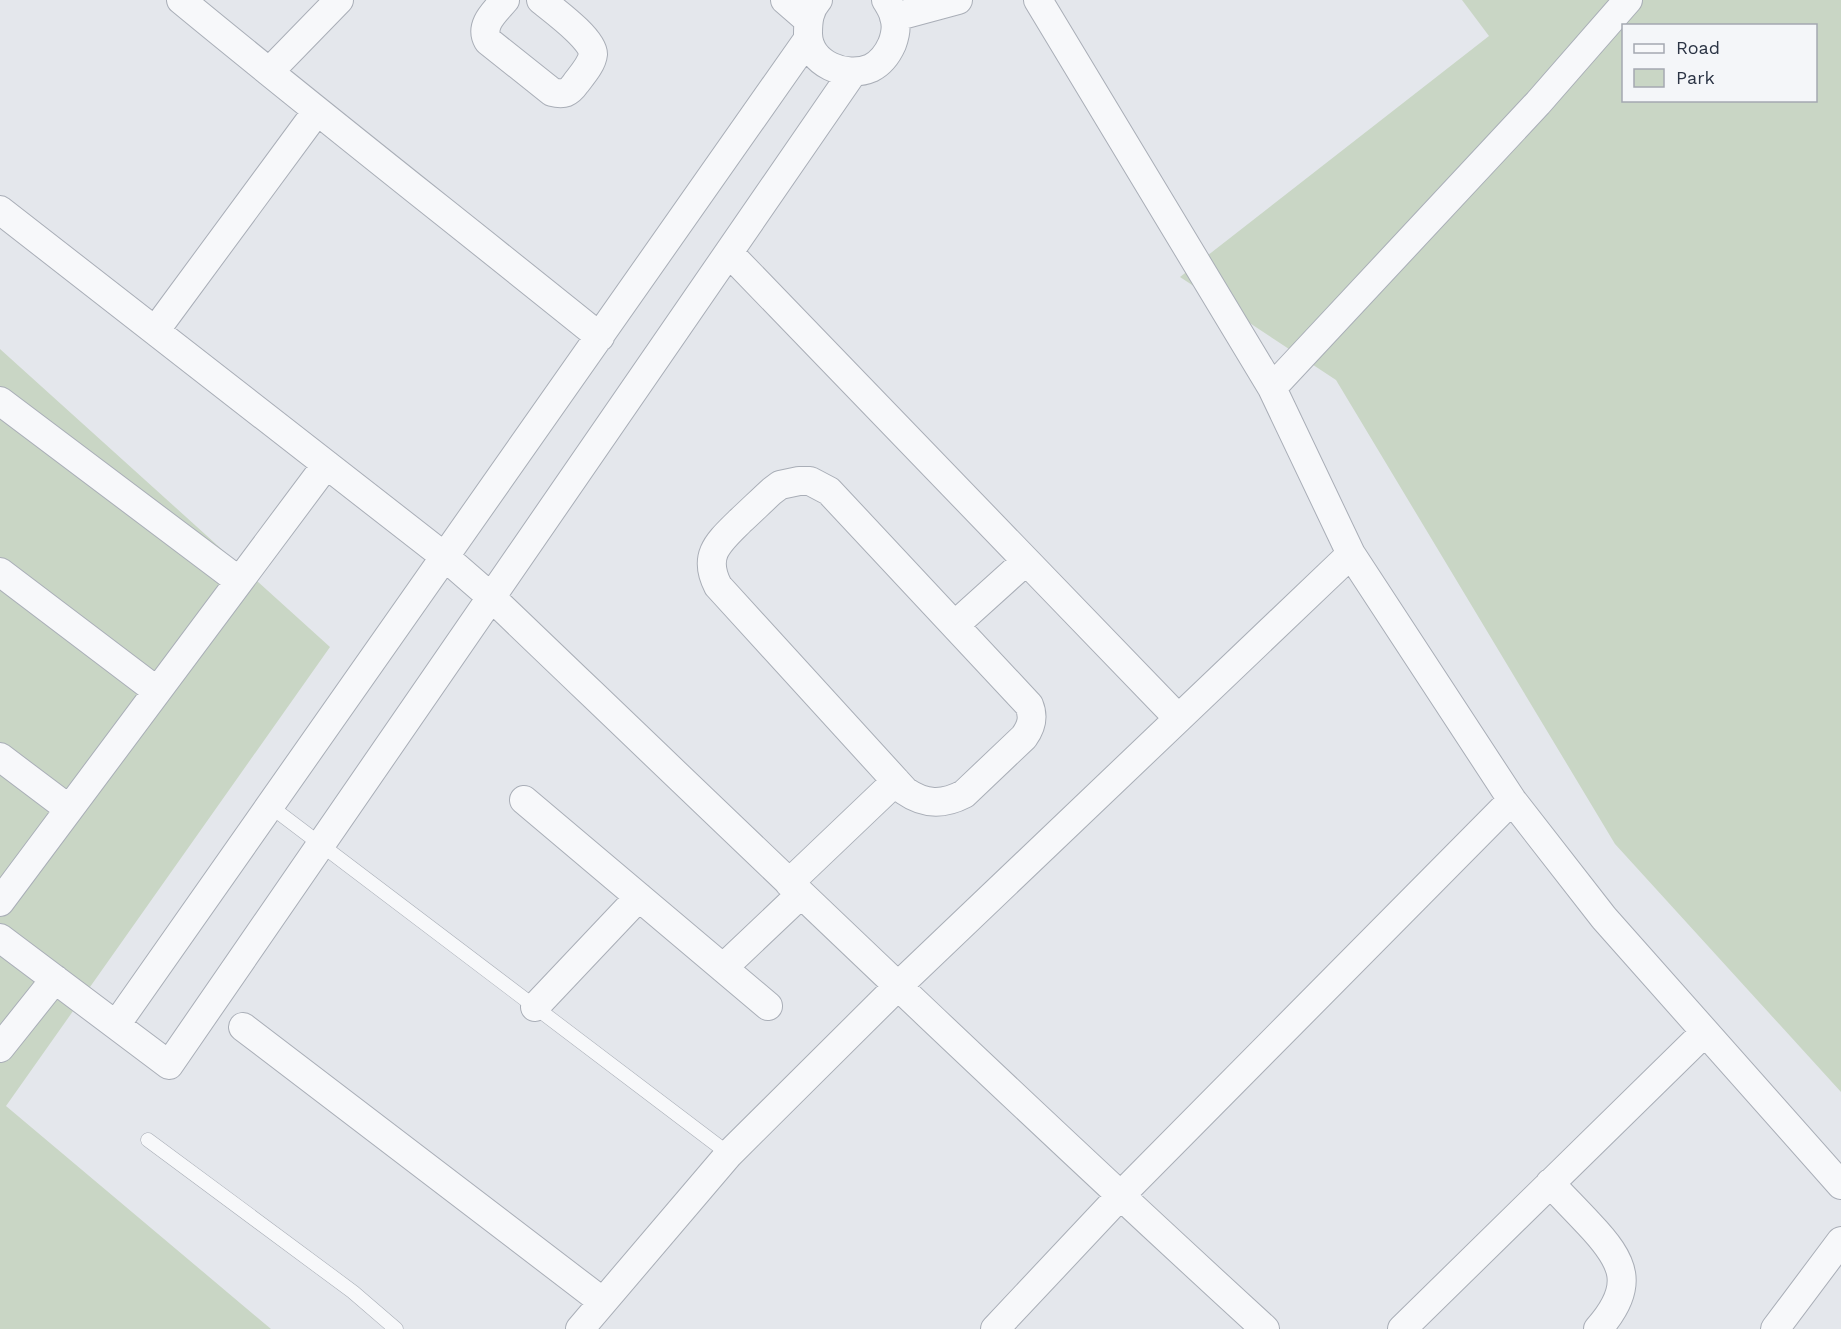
<svg xmlns="http://www.w3.org/2000/svg" width="1841" height="1329" font-family="'Work Sans',sans-serif">
  <style>
    .green { fill: #c9d6c5; fill-rule: evenodd }
    .lines { fill: none; stroke-linecap: round; stroke-linejoin: round }
    .lane-casing { stroke: #a9aeb7; stroke-width: 15 }
    .street-casing { stroke: #a9aeb7; stroke-width: 30 }
    .lane { stroke: #f7f8fa; stroke-width: 14 }
    .street { stroke: #f7f8fa; stroke-width: 28 }
  </style>
  <rect width="100%" height="100%" fill="#e4e7ec"/>
  <path class="green" d="M 1462,0 L 1841,0 L 1841,1092 L 1615,844 L 1336,380 L 1180,277 L 1489,36 ZM 1624,26 L 1816,26 L 1816,100 L 1624,100 Z
    M 0,349 L 330,647 L 6,1106 L 271,1329 L 0,1329 Z"/>
  <g class="lines">
    <defs>
      <path id="lane" d="M 270,806 L 729,1154
        M 148,1140 L 353,1292 L 396,1329"/>
      <path id="street" d="M 181,0 C 319,114 460,224 600,337
        M 505,0 C 495,12 479,25 488,41 L 552,92 C 564,95 569,93 576,83 C 582,75 592,64 593,54 C 593,39 553,10 541,0
        M 785,0 L 808,20
        M 818,0 C 809,10 808,21 808,34 C 809,64 846,79 871,68 C 881,63 888,53 892,44 C 895,36 897,25 894,17 C 893,11 889,5 886,0
        M 1038,0 L 1272,388 L 1351,554 L 1512,800 L 1604,918 L 1841,1185
        M 895,17 L 958,0
        M 269,72 L 339,0
        M 0,210 L 445,557 L 491,597 C 748,843 1003,1089 1265,1329
        M 729,253 L 1178,718
        M 155,331 L 317,111
        M 1272,388 L 1538,103 L 1628,0
        M 0,401 L 239,581
        M 799,481 L 810,481 L 829,491 L 1029,705 C 1034,717 1032,726 1024,737 L 964,794 C 943,805 925,805 905,791 L 718,586 C 702,555 719,542 740,521 C 751,511 761,501 772,491 L 780,485 Z
        M 0,572 L 157,691
        M 955,625 L 1026,561
        M 0,757 L 69,809
        M 524,800 L 768,1006
        M 789,883 L 896,781
        M 0,902 L 326,465
        M 0,938 L 169,1065 L 853,72
        M 723,968 L 801,894
        M 535,1007 L 639,897
        M 116,1025 L 808,39
        M 243,1027 L 603,1302
        M 0,1048 L 55,979
        M 1550,1183 C 1563,1197 1576,1210 1589,1224 C 1625,1262 1636,1286 1598,1329
        M 580,1329 L 729,1154 L 897,987 L 1351,554
        M 995,1329 L 1120,1196 L 1512,800
        M 1402,1329 L 1705,1032
        M 1775,1329 L 1841,1241"/>
    </defs>
    <use href="#lane" class="lane-casing"/>
    <use href="#street" class="street-casing"/>
    <use href="#lane" class="lane"/>
    <use href="#street" class="street"/>
  </g>
  <rect x="1622" y="24" width="195" height="78" fill="#f4f6f9" stroke="#a4a8b1" stroke-width="1.5"/>
  <rect x="1634" y="44" width="30" height="9" fill="#f7f8fa" stroke="#a4a8b1" stroke-width="1.5"/>
  <text x="1676" y="54" font-size="18" fill="#2b3445">Road</text>
  <rect x="1634" y="69" width="30" height="18" fill="#c9d6c5" stroke="#a4a8b1" stroke-width="1.5"/>
  <text x="1676" y="84" font-size="18" fill="#2b3445">Park</text>
</svg>
